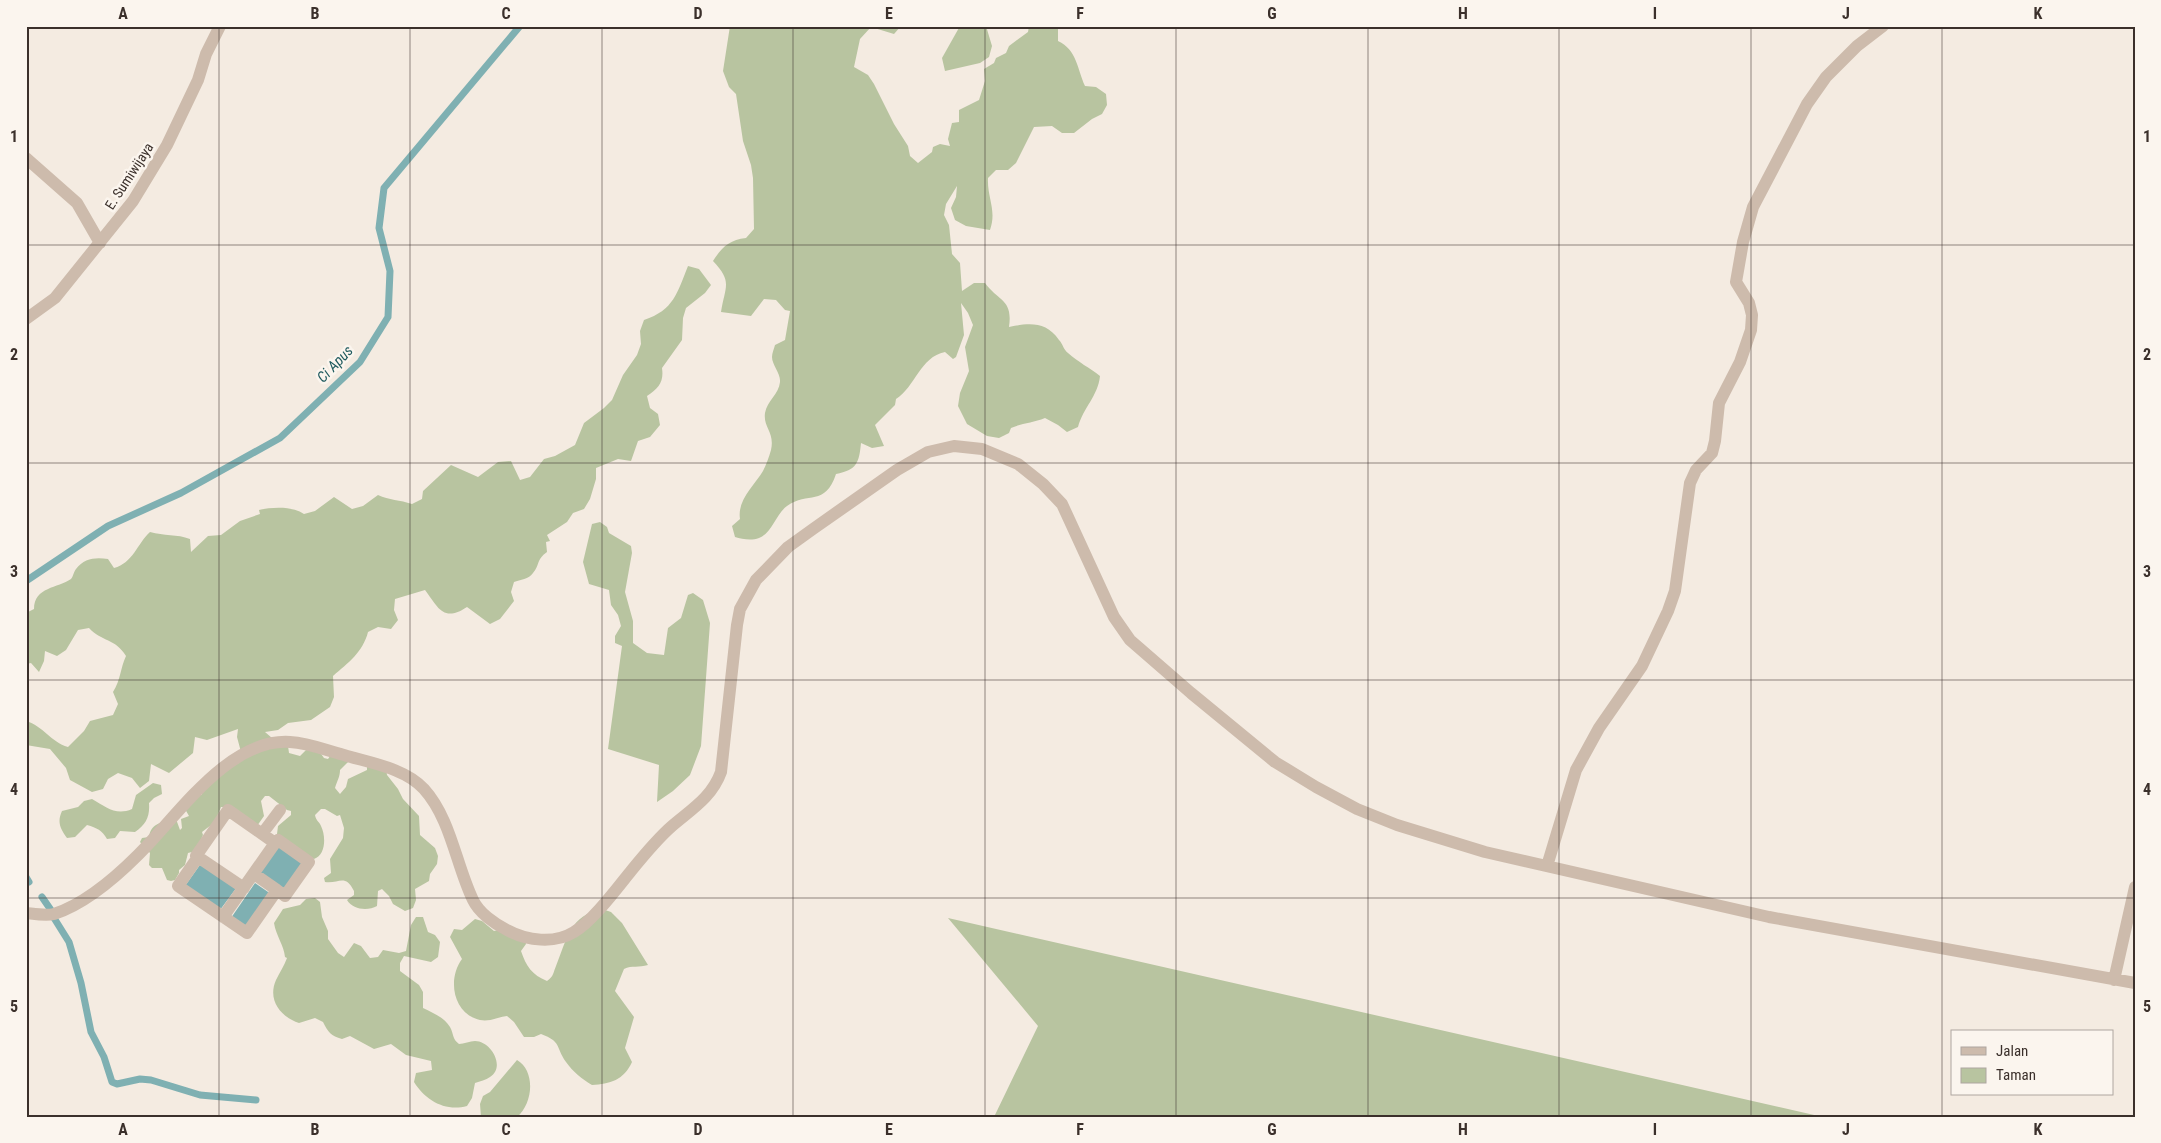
<svg xmlns="http://www.w3.org/2000/svg" width="2161" height="1143" font-family="'Roboto Condensed',sans-serif">
  <style>
    .green { fill: #b8c4a0 }
    .water { fill: #7fb0b2 }
    .lines { fill: none; stroke-linecap: round; stroke-linejoin: round }
    .stream { stroke: #7fb0b2; stroke-width: 7 }
    .street { stroke: #cdbbac; stroke-width: 12 }
    .grid { fill: none; stroke: #3b302b; stroke-width: 1; stroke-opacity: 0.55 }
    .labels { text-anchor: middle; dominant-baseline: central; stroke-width: 5; stroke-linejoin: round; paint-order: stroke }
    .street-label { font-size: 14px; fill: #3b302b; stroke: #fbf5ee }
    .water-label { font-size: 15px; font-style: italic; fill: #1f5a5e; stroke: #fbf5ee }
    .neatline { fill: none; stroke: #3b302b; stroke-width: 2 }
    .grid-label { font-size: 16px; text-anchor: middle; font-weight: bold; fill: #3b302b }
  </style>
  <rect width="100%" height="100%" fill="#f4ebe1"/>
  <path class="green" d="M 730,26 L 901,26 L 894,34 L 871,27 L 860,39 L 854,67 L 868,75 L 874,84 L 894,124 L 908,146 L 910,156 L 918,163 L 932,152 L 933,147 L 940,144 L 950,146 L 948,139 L 952,123 L 959,122 L 959,110 L 979,100 L 985,81 L 984,69 L 994,63 L 996,58 L 1006,53 L 1009,46 L 1028,32 L 1029,26 L 1058,26 L 1058,41 C 1077,50 1077,68 1085,86 L 1096,87 L 1106,94 L 1107,105 L 1102,114 L 1092,119 L 1074,133 L 1062,133 L 1052,126 L 1034,127 L 1016,163 L 1008,170 L 996,170 L 988,178 C 987,198 997,210 990,230 L 966,226 L 955,220 L 951,208 L 956,197 L 957,186 L 946,204 L 944,215 L 949,225 L 952,254 L 960,263 L 962,291 L 974,283 L 985,283 C 999,302 1013,299 1009,327 C 1029,323 1046,321 1059,340 C 1063,344 1063,349 1068,353 C 1078,362 1090,368 1100,376 C 1098,396 1083,408 1078,427 L 1067,432 L 1058,425 L 1045,418 C 1033,423 1022,423 1011,428 L 1009,433 L 999,438 L 987,436 L 967,424 L 958,406 L 960,393 L 969,371 L 965,347 L 973,325 L 968,313 L 961,303 L 964,335 L 956,357 L 953,359 L 945,352 C 920,357 916,386 896,399 L 895,405 L 875,425 L 884,446 L 872,448 L 861,443 C 859,463 857,470 836,474 C 825,507 808,491 787,506 C 776,514 772,533 759,538 C 751,541 742,539 735,537 L 732,526 L 740,519 C 737,500 754,486 763,471 C 766,465 769,457 771,450 C 775,432 763,428 765,413 C 767,401 779,394 780,382 C 781,374 772,365 772,357 C 772,353 774,349 775,345 L 785,340 L 790,311 L 785,310 L 776,300 L 764,299 L 751,316 L 721,312 C 725,286 733,282 713,261 C 722,247 729,240 746,238 L 754,229 L 753,178 L 751,165 L 743,141 L 736,94 L 729,87 L 723,71 Z
    M 960,26 L 986,26 L 992,46 L 989,57 L 980,63 L 945,71 L 942,58 Z
    M 688,266 L 699,269 L 711,285 L 705,293 L 686,308 L 683,318 L 682,340 L 662,368 C 664,382 659,388 647,396 L 650,408 L 658,414 L 660,425 L 650,437 L 638,441 L 631,461 L 618,459 L 596,468 L 596,479 L 590,499 L 584,509 L 573,513 L 567,522 L 547,535 L 550,541 L 546,542 L 547,552 C 536,560 540,565 533,573 C 529,579 520,580 514,582 L 511,592 L 514,601 L 500,619 L 490,624 L 467,607 C 443,623 438,607 425,590 L 395,599 L 394,610 L 398,620 L 391,629 L 378,627 L 368,632 C 363,652 348,663 333,676 L 334,697 L 330,707 L 311,720 L 288,723 L 278,730 L 265,732 L 272,738 L 288,746 L 289,753 L 300,756 L 306,750 L 319,751 L 324,758 L 328,759 L 333,752 L 349,761 L 340,770 C 340,777 337,781 335,788 L 340,794 L 346,787 L 348,779 L 367,770 L 367,766 L 386,768 L 387,775 L 398,789 L 403,799 L 419,816 L 420,835 L 435,848 L 438,856 L 437,864 L 430,874 L 429,881 L 415,889 L 416,900 L 413,908 L 405,911 L 393,904 L 389,896 L 382,889 L 378,891 L 377,906 C 368,911 353,910 347,900 L 354,895 L 354,891 C 345,873 339,884 325,882 L 324,878 L 331,873 L 330,859 L 343,838 L 344,828 L 340,815 L 337,816 L 325,809 L 321,809 L 315,815 C 316,821 319,821 321,826 C 326,836 326,855 314,859 L 277,834 L 278,826 L 291,815 L 291,811 L 287,810 L 269,796 L 265,796 L 261,801 L 264,816 L 257,826 L 225,807 L 221,807 L 215,822 L 202,832 L 203,835 L 196,851 L 188,853 L 185,865 L 179,870 L 179,873 L 175,880 L 171,881 L 167,880 L 162,868 L 152,868 L 149,865 L 150,853 L 140,842 L 142,838 L 149,837 C 151,822 164,822 176,819 L 180,830 L 182,828 L 181,819 L 189,816 L 185,809 L 194,795 L 202,795 L 202,791 L 241,752 L 237,737 L 238,729 L 207,740 L 195,737 L 193,753 L 169,773 L 151,764 L 149,781 L 140,788 L 132,778 L 118,773 L 108,779 L 103,789 L 92,792 L 70,780 L 66,768 L 50,749 L 26,745 L 26,721 C 43,726 51,742 68,747 L 84,731 L 90,721 L 113,715 L 118,704 L 113,692 C 121,679 120,669 126,656 C 115,638 102,642 89,628 L 78,630 L 66,650 L 57,656 L 45,651 L 44,661 L 39,672 L 31,663 L 26,664 L 26,613 L 34,609 C 34,587 58,588 71,579 C 73,577 74,571 76,569 C 84,558 96,557 108,559 L 114,568 C 133,563 137,544 150,532 C 164,536 177,534 190,539 L 191,552 L 208,536 L 221,535 L 240,521 L 260,514 L 259,510 C 273,507 292,506 304,514 L 315,511 L 334,497 L 352,509 L 363,506 L 378,495 C 389,500 400,500 412,504 L 422,499 L 423,491 L 451,465 L 478,477 L 498,462 L 511,461 L 520,480 L 530,477 L 544,459 L 555,456 L 575,445 L 584,423 L 604,408 L 612,400 L 623,375 L 637,355 L 641,344 L 640,331 L 644,320 C 674,310 677,293 688,266 Z
    M 600,522 L 607,527 L 609,533 L 631,546 L 632,553 L 625,592 L 633,621 L 633,643 L 647,653 L 664,655 L 668,628 L 681,618 L 688,595 L 693,593 L 703,600 L 710,623 L 701,746 L 690,775 L 673,791 L 657,802 L 659,765 L 608,749 L 622,646 L 615,643 L 615,636 L 621,626 L 618,615 L 611,605 L 609,590 L 589,584 L 583,562 L 592,524 Z
    M 153,783 L 161,785 L 162,794 L 154,798 L 149,803 C 150,817 146,824 135,832 L 120,831 L 115,838 L 107,839 C 102,830 97,828 87,825 L 75,837 L 67,838 C 60,828 57,822 62,811 L 78,807 L 84,801 L 92,799 C 106,807 116,816 132,809 L 136,795 Z
    M 315,898 L 320,902 L 322,917 L 328,931 L 328,939 L 338,953 L 344,957 L 354,943 L 361,946 L 370,958 L 378,957 L 383,950 L 399,953 L 406,951 L 411,925 L 416,917 L 423,917 L 428,932 L 435,935 L 440,942 L 438,957 L 431,962 L 404,956 L 400,963 L 400,971 L 419,985 L 423,992 L 423,1008 C 433,1013 444,1017 450,1027 C 454,1034 452,1039 459,1044 C 464,1044 470,1041 475,1041 C 491,1041 506,1067 490,1077 C 486,1080 480,1081 475,1083 L 472,1098 L 467,1106 C 445,1112 425,1100 414,1082 L 416,1073 L 432,1070 L 431,1061 L 406,1055 L 391,1044 L 374,1049 L 350,1036 L 342,1039 C 331,1036 328,1032 323,1022 L 315,1018 L 299,1023 C 281,1017 267,1000 276,980 C 280,972 284,966 287,958 L 285,957 C 284,945 276,936 274,923 L 283,909 L 300,905 L 306,899 Z
    M 602,909 L 611,912 L 622,923 L 648,965 C 639,968 632,965 624,969 L 615,991 L 634,1017 L 625,1048 L 632,1062 C 624,1080 610,1084 592,1085 C 582,1079 573,1072 566,1062 C 555,1046 562,1042 541,1034 L 534,1037 L 524,1037 L 514,1022 L 507,1016 C 498,1017 490,1022 480,1020 C 453,1014 447,979 462,959 L 450,937 L 454,929 L 462,930 L 475,919 L 482,921 L 494,931 L 502,929 L 525,936 L 526,944 L 521,951 C 526,966 532,975 547,981 C 554,976 553,973 556,966 C 567,939 570,915 602,909 Z
    M 948,918 L 1823,1117 L 994,1117 L 1038,1026 Z
    M 517,1060 C 536,1071 533,1104 517,1117 L 481,1117 L 480,1104 L 483,1096 L 490,1092 Z"/>
  <path class="water" d="M 280,844 L 304,861 L 283,891 L 259,874 Z
    M 202,862 L 237,887 L 220,910 L 185,886 Z
    M 255,883 L 271,894 L 246,928 L 231,918 Z"/>
  <g class="lines">
    <path class="stream" d="M 26,581 L 108,526 L 181,493 L 280,438 L 360,362 L 388,317 L 390,271 L 379,228 L 384,188 L 520,26
      M 26,877 L 29,882
      M 42,897 L 53,913
      M 54,918 L 69,942 L 81,983 L 91,1032 L 104,1057 L 112,1082 L 117,1084 L 140,1079 L 151,1080 L 200,1095 L 256,1100"/>
    <path class="street" d="M 26,158 L 77,203 L 100,243
      M 26,319 L 55,298 L 133,201 L 167,145 L 198,80 L 206,54 L 220,26
      M 262,834 L 280,810
      M 198,857 L 244,888
      M 1547,866 L 1576,770 L 1599,728 L 1642,666 L 1668,611 L 1675,591 L 1690,483 L 1696,470 L 1712,453 L 1715,441 L 1719,403 L 1740,362 L 1751,330 L 1752,315 L 1749,303 L 1736,282 L 1743,242 L 1753,207 L 1807,104 L 1826,77 L 1857,46 L 1883,26
      M 254,874 L 277,890
      M 26,913 C 35,914 46,916 54,914 C 85,904 115,878 138,855 C 177,817 228,738 290,742 C 309,743 325,750 344,755 C 370,763 405,768 424,789 C 451,819 456,865 473,900 C 479,913 495,924 507,930 C 527,941 555,944 574,932 C 592,922 618,887 631,871 C 644,855 657,839 672,826 C 692,809 712,797 721,772 L 737,625 L 740,609 L 756,580 L 788,547 L 813,529 L 897,470 L 928,452 L 954,446 L 982,449 L 1018,464 L 1043,484 L 1062,504 L 1114,617 L 1130,640 L 1191,693 L 1275,762 L 1316,787 L 1357,809 L 1397,825 L 1485,852 L 1769,917 L 2135,983
      M 223,917 L 275,843 L 278,840 L 309,862 L 285,896 L 277,890 L 247,933 L 178,886 L 198,857 L 196,856 L 228,810 L 275,843
      M 2114,980 L 2135,887"/>
  </g>
  <path class="grid" d="M 219,26 L 219,1117M 410,26 L 410,1117M 602,26 L 602,1117M 793,26 L 793,1117M 985,26 L 985,1117M 1176,26 L 1176,1117M 1368,26 L 1368,1117M 1559,26 L 1559,1117M 1751,26 L 1751,1117M 1942,26 L 1942,1117M 26,245 L 2135,245M 26,463 L 2135,463M 26,680 L 2135,680M 26,898 L 2135,898"/>
  <g class="labels">
    <g class="street-label">
      <text transform="translate(129 176) rotate(-57)">E. Sumiwijaya</text>
    </g>
    <g class="water-label">
      <text transform="translate(335 364) rotate(-46)">Ci Apus</text>
    </g>
  </g>
  <rect width="2161" height="1143" fill="none" stroke="#fbf5ee" stroke-width="55"/>
  <rect x="1951" y="1030" width="162" height="65" fill="#fbf5ee" stroke="#aea6a0"/>
  <rect x="1961" y="1047" width="25" height="8" fill="#cdbbac" stroke="#aea6a0"/>
  <text x="1996" y="1056" font-size="15" fill="#3b302b">Jalan</text>
  <rect x="1961" y="1068" width="25" height="15" fill="#b8c4a0" stroke="#aea6a0"/>
  <text x="1996" y="1080" font-size="15" fill="#3b302b">Taman</text>
  <rect x="28" y="28" width="2106" height="1088" class="neatline"/>
  <g class="grid-label">
    <text x="123" y="19">A</text>
    <text x="315" y="19">B</text>
    <text x="506" y="19">C</text>
    <text x="698" y="19">D</text>
    <text x="889" y="19">E</text>
    <text x="1080" y="19">F</text>
    <text x="1272" y="19">G</text>
    <text x="1463" y="19">H</text>
    <text x="1655" y="19">I</text>
    <text x="1846" y="19">J</text>
    <text x="2038" y="19">K</text>
    <text x="14" y="142">1</text>
    <text x="2147" y="142">1</text>
    <text x="14" y="360">2</text>
    <text x="2147" y="360">2</text>
    <text x="14" y="577">3</text>
    <text x="2147" y="577">3</text>
    <text x="14" y="795">4</text>
    <text x="2147" y="795">4</text>
    <text x="14" y="1012">5</text>
    <text x="2147" y="1012">5</text>
    <text x="123" y="1135">A</text>
    <text x="315" y="1135">B</text>
    <text x="506" y="1135">C</text>
    <text x="698" y="1135">D</text>
    <text x="889" y="1135">E</text>
    <text x="1080" y="1135">F</text>
    <text x="1272" y="1135">G</text>
    <text x="1463" y="1135">H</text>
    <text x="1655" y="1135">I</text>
    <text x="1846" y="1135">J</text>
    <text x="2038" y="1135">K</text>
  </g>
</svg>
